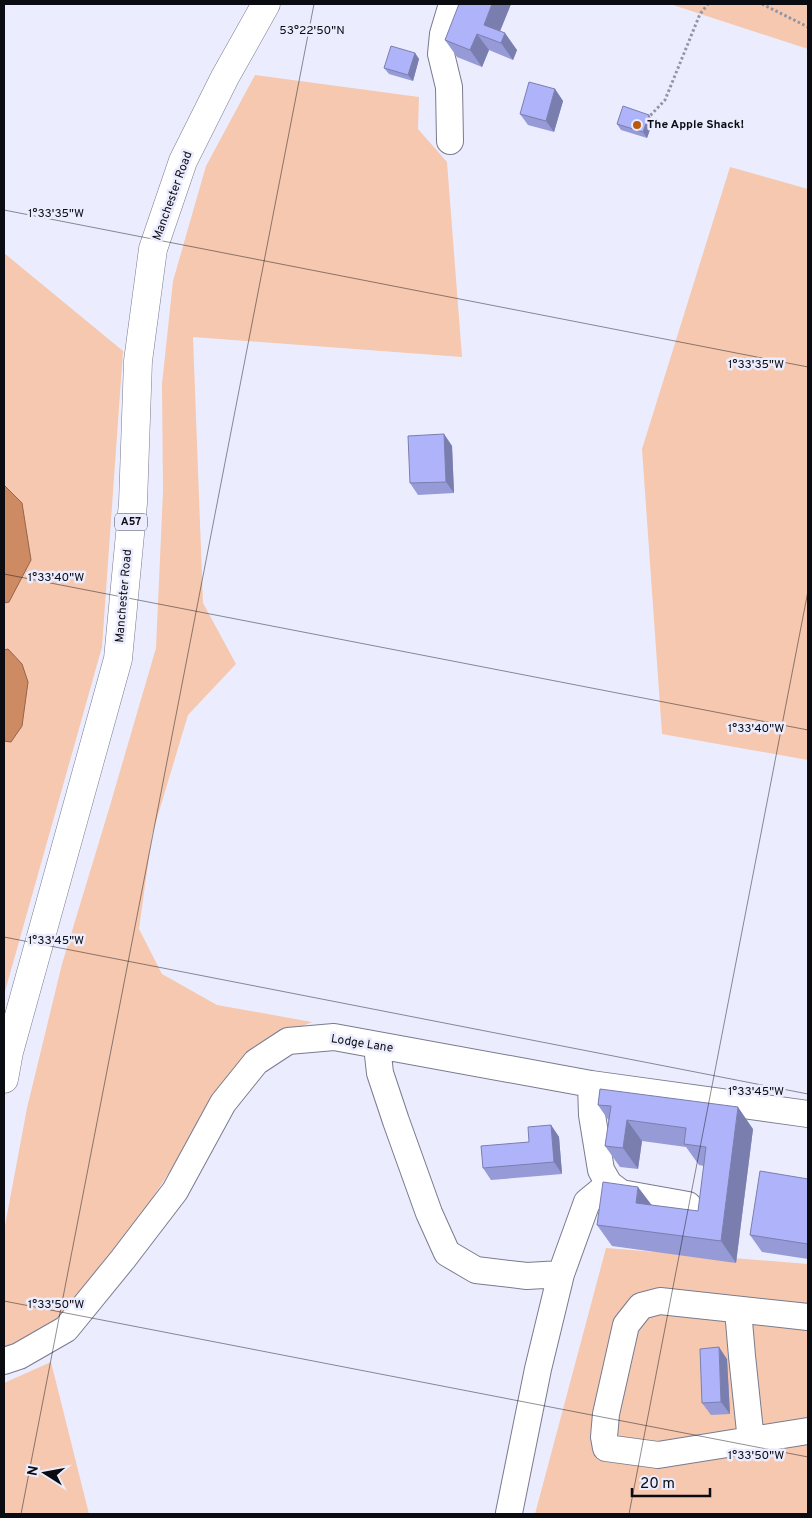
<svg xmlns="http://www.w3.org/2000/svg" width="812" height="1518" font-family="Overpass,sans-serif">
  <style>
    .green { fill: #f5c8af }
    .water { fill: #ce8a63; stroke: #94644b }
    .lines { fill: none; stroke-linecap: round; stroke-linejoin: round }
    .minor-casing { stroke: #797b8e; stroke-width: 28 }
    .major-casing { stroke: #797b8e; stroke-width: 29 }
    .path { stroke: #9395a2; stroke-width: 3; stroke-dasharray: 2.5 2.5; stroke-linecap: butt }
    .minor { stroke: #fff; stroke-width: 26 }
    .major { stroke: #fff; stroke-width: 28 }
    .wall { fill: #969bd7 }
    .shaded-wall { fill: #7a7eaf }
    .building { fill: #afb4fa; stroke: #7a7eaf }
    .ticks { fill: none; stroke: #0b0b12; stroke-width: 1; stroke-opacity: 0.45 }
    .poi-dot { fill: #b8590e; stroke: #ebedfe; stroke-width: 2 }
    .labels { text-anchor: middle; dominant-baseline: central; stroke-width: 5; stroke-linejoin: round; paint-order: stroke }
    .shield { fill: #ebedfe; stroke: #4e4f59; stroke-width: 1 }
    .shield-label { font-size: 11px; font-weight: bold; fill: #0b0b12 }
    .poi-label { font-size: 12px; font-weight: bold; fill: #0b0b12; stroke: #ebedfe; text-anchor: start }
    .street-label { font-size: 12px; fill: #0b0b12; stroke: #ebedfe }
    .ticks-label { font-size: 12px; text-anchor: middle; fill: #0b0b12; stroke: #ebedfe; stroke-width: 5; stroke-linejoin: round; paint-order: stroke }
  </style>
  <rect width="100%" height="100%" fill="#ebedfe"/>
  <path class="green" d="M 670,4 L 808,4 L 808,49 Z
    M 255,75 L 419,97 L 418,129 L 447,162 L 462,357 L 193,337 L 203,603 L 236,664 L 188,715 L 152,835 L 139,929 L 162,974 L 217,1005 L 312,1022 L 265,1043 L 215,1102 L 140,1217 L 68,1312 L 4,1352 L 4,1231 L 27,1108 L 62,964 L 109,809 L 156,648 L 163,491 L 162,384 L 173,281 L 206,166 Z
    M 730,167 L 808,189 L 808,760 L 662,734 L 642,449 Z
    M 4,253 L 123,351 L 102,647 L 4,995 Z
    M 606,1248 L 808,1264 L 808,1514 L 535,1514 Z
    M 51,1362 L 89,1514 L 4,1514 L 4,1383 Z"/>
  <path class="water" d="M 4,485 L 22,503 L 31,560 L 9,602 L 4,603 Z
    M 8,649 L 22,664 L 28,682 L 22,726 L 11,742 L 4,741 L 4,650 Z"/>
  <g class="lines">
    <defs>
      <path id="minor" d="M 450,141 L 449,87 L 441,54 L 443,34 L 452,4
        M 377,1046 L 380,1073 L 396,1121 L 429,1213 L 447,1253 L 476,1270 L 527,1276 L 561,1274
        M 591,1084 L 592,1115 L 601,1170 L 609,1184 L 621,1193 L 688,1205
        M 738,1310 L 742,1356 L 751,1441
        M 808,1317 L 660,1301 L 641,1306 L 626,1325 L 606,1414 L 604,1437 L 606,1448 L 658,1455 L 808,1431
        M 4,1361 L 19,1356 L 66,1329 L 123,1259 L 175,1191 L 223,1103 L 256,1062 L 288,1041 L 334,1037 L 591,1084 L 808,1114
        M 509,1513 L 538,1369 L 561,1274 L 587,1202 L 609,1184"/>
      <path id="major" d="M 4,1079 L 9,1052 L 118,659 L 133,503 L 138,361 L 153,249 L 183,161 L 225,77 L 266,4"/>
    </defs>
    <use href="#minor" class="minor-casing"/>
    <use href="#major" class="major-casing"/>
    <path class="path" d="M 762,4 L 808,27
      M 647,119 L 665,100 L 700,14 L 708,4"/>
    <use href="#minor" class="minor"/>
    <use href="#major" class="major"/>
  </g>
  <path class="wall" d="M 511,4 L 500,31 L 517,50 L 513,60 L 489,50 L 482,67 L 457,57 L 445,40 Z
    M 415,53 L 419,59 L 413,81 L 389,74 L 384,68 Z
    M 555,89 L 563,101 L 554,132 L 528,125 L 520,114 Z
    M 653,121 L 647,138 L 621,130 L 617,124 Z
    M 444,434 L 452,446 L 454,493 L 418,495 L 410,483 Z
    M 600,1089 L 753,1129 L 736,1263 L 612,1246 L 597,1225 L 651,1205 L 698,1211 L 704,1166 L 699,1165 L 686,1147 L 642,1141 L 638,1169 L 620,1167 L 605,1146 L 609,1121 L 598,1105 Z
    M 551,1125 L 559,1137 L 562,1174 L 491,1180 L 483,1168 L 529,1142 Z
    M 808,1179 L 808,1259 L 762,1252 L 750,1235 Z
    M 727,1359 L 730,1414 L 711,1415 L 702,1403 Z"/>
  <path class="shaded-wall" d="M 492,4 L 511,4 L 496,41 L 484,25 Z
    M 505,33 L 517,50 L 513,60 L 501,43 Z
    M 477,34 L 489,50 L 482,67 L 470,50 Z
    M 415,53 L 419,59 L 413,81 L 408,75 Z
    M 555,89 L 563,101 L 554,132 L 546,121 Z
    M 649,115 L 653,121 L 647,138 L 643,132 Z
    M 444,434 L 452,446 L 454,493 L 446,482 Z
    M 738,1107 L 753,1129 L 736,1263 L 721,1241 Z
    M 627,1120 L 642,1141 L 638,1169 L 623,1148 Z
    M 551,1125 L 559,1137 L 562,1174 L 554,1162 Z
    M 638,1187 L 654,1208 L 636,1203 Z
    M 719,1347 L 727,1359 L 730,1414 L 721,1402 Z"/>
  <path class="building" d="M 459,4 L 492,4 L 484,25 L 505,33 L 501,43 L 477,34 L 470,50 L 445,40 Z
    M 391,46 L 415,53 L 408,75 L 384,68 Z
    M 529,82 L 555,89 L 546,121 L 520,114 Z
    M 623,106 L 649,115 L 643,132 L 617,124 Z
    M 444,434 L 446,482 L 410,483 L 408,436 Z
    M 600,1089 L 738,1107 L 721,1241 L 597,1225 L 603,1182 L 638,1187 L 636,1203 L 698,1211 L 706,1147 L 684,1144 L 686,1128 L 627,1120 L 623,1148 L 605,1146 L 611,1106 L 598,1105 Z
    M 551,1125 L 554,1162 L 483,1168 L 481,1146 L 529,1142 L 528,1127 Z
    M 760,1171 L 808,1179 L 808,1244 L 750,1235 Z
    M 719,1347 L 721,1402 L 702,1403 L 700,1349 Z"/>
  <path class="ticks" d="M 4,210 L 808,367M 4,574 L 808,730M 4,937 L 808,1094M 4,1301 L 808,1457M 21,1514 L 314,4M 629,1514 L 808,591"/>
  <circle class="poi-dot" cx="637" cy="125" r="5"/>
  <g class="labels">
    <rect class="shield" x="115" y="513.5" width="32" height="17" rx="4"/>
    <g class="shield-label">
      <text x="131" y="522">A57</text>
    </g>
    <g class="poi-label">
      <text x="647" y="125">The Apple Shack!</text>
    </g>
    <g class="street-label">
      <text transform="translate(173 196) rotate(-70)">Manchester Road</text>
      <text transform="translate(124 596) rotate(-85)">Manchester Road</text>
      <text transform="translate(362 1044) rotate(9)">Lodge Lane</text>
    </g>
  </g>
  <g class="ticks-label">
    <text x="312" y="34">53°22'50"N</text>
    <text x="56" y="217">1°33'35"W</text>
    <text x="756" y="368">1°33'35"W</text>
    <text x="56" y="581">1°33'40"W</text>
    <text x="756" y="732">1°33'40"W</text>
    <text x="56" y="944">1°33'45"W</text>
    <text x="756" y="1095">1°33'45"W</text>
    <text x="56" y="1308">1°33'50"W</text>
    <text x="756" y="1459">1°33'50"W</text>
  </g>
  <rect width="812" height="1518" fill="none" stroke="#0b0b12" stroke-width="10"/>
  <g transform="translate(45 1473) rotate(281)" stroke="#ebedfe" stroke-width="4" paint-order="stroke">
  <path d="M0-4L9 19L0 12L-9 19Z" fill="#0b0b12"/>
  <text y="-8" font-size="14" font-weight="bold" text-anchor="middle" fill="#0b0b12">N</text>
  </g>
  <path d="M632 1488v8h78v-8" fill="none" stroke="#0b0b12" stroke-width="2.5"/>
  <text x="640" y="1488" font-size="15" fill="#0b0b12" stroke="#ebedfe" stroke-width="4" paint-order="stroke">20 m</text>
</svg>
